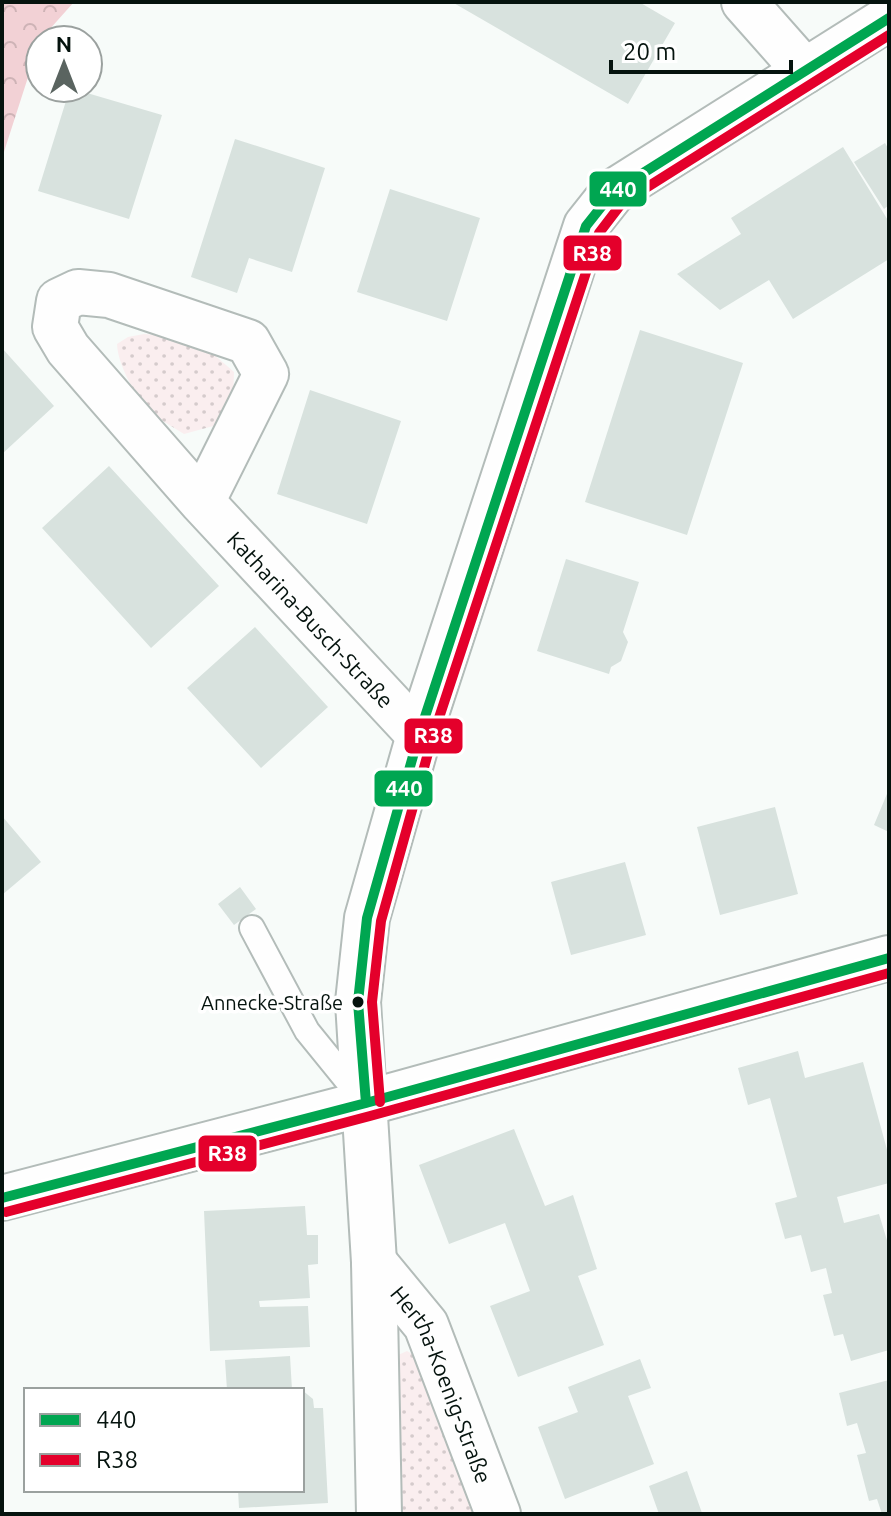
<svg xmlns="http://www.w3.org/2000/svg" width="891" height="1516" font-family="Ubuntu,sans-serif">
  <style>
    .grass { fill: url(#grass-dots) }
    .forest { fill: url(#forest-crowns) }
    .building { fill: #d8e2de }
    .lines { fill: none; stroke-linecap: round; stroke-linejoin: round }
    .lane-casing { stroke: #b3bcb9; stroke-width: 28 }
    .street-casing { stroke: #b3bcb9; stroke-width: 48 }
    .lane { stroke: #fefefe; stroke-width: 24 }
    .street { stroke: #fefefe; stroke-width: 44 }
    .bus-1-casing { stroke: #fff; stroke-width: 16 }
    .bus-2-casing { stroke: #fff; stroke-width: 16 }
    .bus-1 { stroke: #00a651; stroke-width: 10 }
    .bus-2 { stroke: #e4002b; stroke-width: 10 }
    .bus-dot { fill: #05130e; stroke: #fff; stroke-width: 3 }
    .labels { text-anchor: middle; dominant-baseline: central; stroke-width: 7; stroke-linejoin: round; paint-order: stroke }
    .bus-label { font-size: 20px; fill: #05130e; stroke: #fff; text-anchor: end }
    .street-label { font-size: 22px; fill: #05130e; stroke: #fff }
    .line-badge { stroke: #fff; stroke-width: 3 }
    .badge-label { font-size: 22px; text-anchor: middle; font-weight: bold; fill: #fff }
  </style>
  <defs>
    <pattern id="grass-dots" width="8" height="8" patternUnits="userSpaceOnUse" patternTransform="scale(2)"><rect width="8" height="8" fill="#faeeef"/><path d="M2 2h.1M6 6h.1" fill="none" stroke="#d5cbcc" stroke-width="1.8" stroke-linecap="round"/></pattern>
    <pattern id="forest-crowns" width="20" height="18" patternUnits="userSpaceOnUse" patternTransform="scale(2)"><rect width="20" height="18" fill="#f2d1d5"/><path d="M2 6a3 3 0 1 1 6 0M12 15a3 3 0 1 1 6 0" fill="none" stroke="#ceb3b6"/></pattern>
  </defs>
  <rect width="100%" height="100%" fill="#f7fbf9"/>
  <path class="grass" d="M 144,334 C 190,338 200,341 234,372 L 233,401 L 217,425 L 184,434 C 175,428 165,423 157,417 C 138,402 118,367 117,344 L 128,337 Z
    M 407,1351 L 417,1357 L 475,1514 L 396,1514 L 396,1356 Z"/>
  <path class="forest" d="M 2,2 L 74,2 L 40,40 L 2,158 Z"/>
  <path class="building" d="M 452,2 L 639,2 L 675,23 L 628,104 Z
    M 70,88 L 162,115 L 129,219 L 38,191 Z
    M 235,139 L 325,168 L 292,272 L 249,258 L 237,293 L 191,277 Z
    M 885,143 L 889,150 L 889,205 L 884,209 L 854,162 Z
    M 843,147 L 889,222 L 889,259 L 793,319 L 769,280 L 720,310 L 677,274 L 741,234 L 731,218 Z
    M 390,189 L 480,218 L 447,321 L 357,292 Z
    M 640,330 L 743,363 L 687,535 L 585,502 Z
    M 2,348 L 54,406 L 2,454 Z
    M 310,390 L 401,421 L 367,524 L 277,494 Z
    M 109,466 L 219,586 L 151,648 L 42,528 Z
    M 566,559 L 639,582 L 623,632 L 628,642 L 621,661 L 611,667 L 609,674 L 537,651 Z
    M 255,627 L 328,707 L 261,768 L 187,688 Z
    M 889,789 L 889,832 L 874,825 Z
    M 775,807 L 798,894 L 720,915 L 697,827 Z
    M 2,816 L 41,862 L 2,895 Z
    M 625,862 L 646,935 L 571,955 L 551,882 Z
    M 240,887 L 256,909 L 234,925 L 218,904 Z
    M 798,1051 L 805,1078 L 863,1062 L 889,1157 L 889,1183 L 837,1197 L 844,1223 L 879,1214 L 889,1247 L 889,1350 L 851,1361 L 843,1334 L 834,1336 L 823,1295 L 832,1293 L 826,1268 L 811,1272 L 801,1235 L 785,1239 L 775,1203 L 797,1197 L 770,1098 L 748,1105 L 738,1068 Z
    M 514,1129 L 545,1206 L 573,1195 L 597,1269 L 578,1276 L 604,1345 L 518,1377 L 490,1306 L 530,1291 L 505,1223 L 449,1244 L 419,1165 Z
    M 305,1206 L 307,1235 L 318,1235 L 318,1264 L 308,1265 L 310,1298 L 259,1301 L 260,1307 L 308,1306 L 310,1347 L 210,1351 L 204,1211 Z
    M 290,1356 L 292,1390 L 227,1390 L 225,1360 Z
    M 640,1359 L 651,1388 L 628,1396 L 654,1464 L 565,1499 L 538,1427 L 578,1412 L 568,1387 Z
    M 889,1380 L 889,1514 L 882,1514 L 877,1499 L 869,1501 L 857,1455 L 866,1453 L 857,1423 L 847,1426 L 839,1393 Z
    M 302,1390 L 313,1399 L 314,1408 L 323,1408 L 328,1503 L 239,1508 L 238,1490 L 302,1490 Z
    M 687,1471 L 702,1513 L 659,1514 L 649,1486 Z"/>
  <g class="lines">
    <defs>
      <path id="lane" d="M 252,928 L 307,1031 L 359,1095"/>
      <g id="street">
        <path d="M 744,2 L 805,71"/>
        <path id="s1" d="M 202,502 L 266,374 L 248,342 L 109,295 L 78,292 L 59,301 L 55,327 L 68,349 L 202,502 L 419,735"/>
        <path d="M 2,1198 L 366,1103 L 889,958"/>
        <path id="s2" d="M 374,1262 L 426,1325 L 498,1514"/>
        <path d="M 379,1514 L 374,1262 L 358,1002 L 367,918 L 419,735 L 586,226 L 613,192 L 889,18"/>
      </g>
    </defs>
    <use href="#lane" class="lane-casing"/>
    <use href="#street" class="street-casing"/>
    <use href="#lane" class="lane"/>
    <use href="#street" class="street"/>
    <defs>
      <path id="bus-1" d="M 366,1103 L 358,1002 L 367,918 L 419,735 L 586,226 L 613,192 L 889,18
        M 2,1198 L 366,1103 L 889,958"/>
      <path id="bus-2" d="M 380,1102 L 372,1002 L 381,921 L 432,739 L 599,233 L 622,203 L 889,35
        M 6,1212 L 370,1116 L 889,973"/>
    </defs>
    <use href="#bus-1" class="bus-1-casing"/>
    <use href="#bus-2" class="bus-2-casing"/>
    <use href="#bus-1" class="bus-1"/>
    <use href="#bus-2" class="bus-2"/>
  </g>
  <circle class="bus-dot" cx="358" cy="1002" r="7"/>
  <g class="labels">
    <g class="bus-label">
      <text x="343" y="1002">Annecke-Straße</text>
    </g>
    <g class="street-label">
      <text stroke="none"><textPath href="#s1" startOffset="794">Katharina-Busch-Straße</textPath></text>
      <text stroke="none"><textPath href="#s2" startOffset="142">Hertha-Koenig-Straße</textPath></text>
    </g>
  </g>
  <g class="line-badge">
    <rect x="588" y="170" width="60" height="38" rx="8" fill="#00a651"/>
    <rect x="562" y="234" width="61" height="38" rx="8" fill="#e4002b"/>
    <rect x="403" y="717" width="61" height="38" rx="8" fill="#e4002b"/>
    <rect x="373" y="769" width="61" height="39" rx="8" fill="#00a651"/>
    <rect x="197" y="1134" width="61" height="39" rx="8" fill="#e4002b"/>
  </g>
  <g class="badge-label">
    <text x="618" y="197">440</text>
    <text x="592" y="261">R38</text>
    <text x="433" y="743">R38</text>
    <text x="404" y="796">440</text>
    <text x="227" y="1161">R38</text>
  </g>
  <rect width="891" height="1516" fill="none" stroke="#05130e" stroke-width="8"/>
  <rect x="24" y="1388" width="280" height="104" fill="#ffffff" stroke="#9ba19f" stroke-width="2"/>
  <rect x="40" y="1414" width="40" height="12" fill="#00a651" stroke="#9ba19f" stroke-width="2"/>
  <text x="96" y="1428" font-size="24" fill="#05130e">440</text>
  <rect x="40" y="1454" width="40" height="12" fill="#e4002b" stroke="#9ba19f" stroke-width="2"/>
  <text x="96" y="1468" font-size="24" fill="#05130e">R38</text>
  <g transform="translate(64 64)"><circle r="38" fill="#ffffff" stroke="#9ba19f" stroke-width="2"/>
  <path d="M0-6L14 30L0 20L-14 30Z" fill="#5a6460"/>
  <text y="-12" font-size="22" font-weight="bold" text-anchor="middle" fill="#05130e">N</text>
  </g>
  <path d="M611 60v12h180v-12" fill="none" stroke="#05130e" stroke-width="4"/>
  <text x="623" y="60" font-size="24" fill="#05130e" stroke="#ffffff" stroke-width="6" paint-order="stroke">20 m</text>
</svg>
